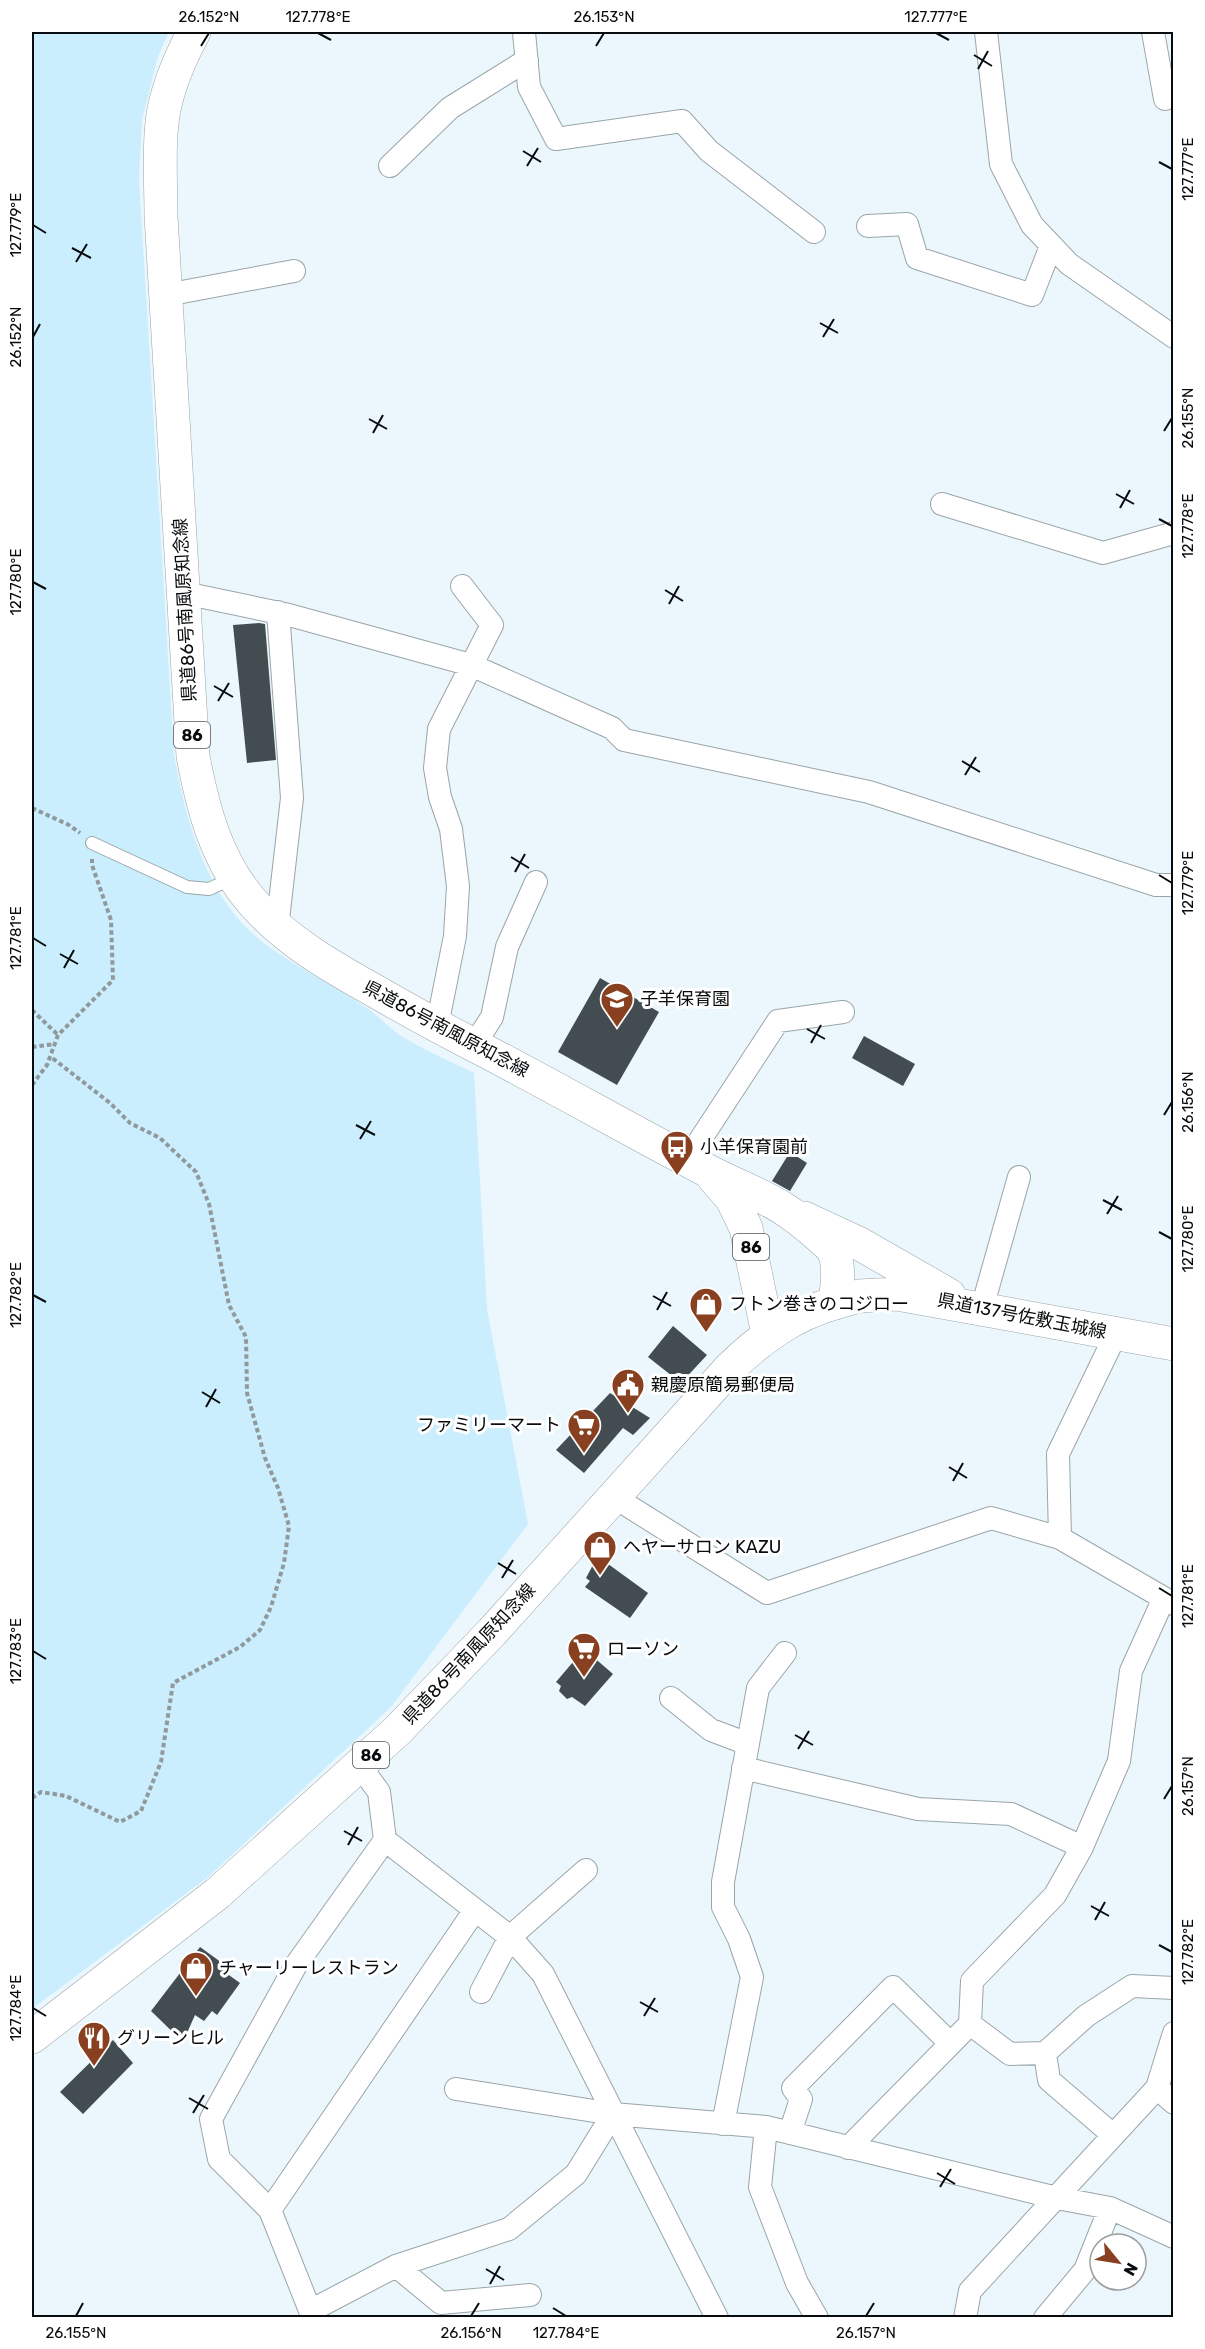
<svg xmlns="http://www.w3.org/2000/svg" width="1205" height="2349" font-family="Rubik,'Noto Sans JP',sans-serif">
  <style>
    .green { fill: #caeefd }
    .building { fill: #434c50 }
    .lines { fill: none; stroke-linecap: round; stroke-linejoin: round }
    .lane-casing { stroke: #9aa5a9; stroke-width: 14 }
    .street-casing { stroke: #9aa5a9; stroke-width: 24 }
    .secondary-casing { stroke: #9aa5a9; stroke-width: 34 }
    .primary-casing { stroke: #9aa5a9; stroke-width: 34 }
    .path { stroke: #90999c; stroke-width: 4; stroke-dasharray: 4.5 3; stroke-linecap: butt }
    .lane { stroke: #fff; stroke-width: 12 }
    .street { stroke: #fff; stroke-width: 22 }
    .secondary { stroke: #fff; stroke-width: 33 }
    .primary { stroke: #fff; stroke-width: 33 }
    .ticks { fill: none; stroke: #090c0e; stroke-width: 2 }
    .labels { text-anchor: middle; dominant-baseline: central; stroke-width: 6; stroke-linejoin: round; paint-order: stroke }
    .shield { fill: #fff; stroke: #535556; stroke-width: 1.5 }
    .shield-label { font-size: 16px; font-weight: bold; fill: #090c0e }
    .street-label { font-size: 18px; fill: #090c0e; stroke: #fff }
    .poi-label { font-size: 18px; fill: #090c0e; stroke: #fff; text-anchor: start }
    .neatline { fill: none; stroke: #090c0e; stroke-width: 2 }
    .ticks-label { font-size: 15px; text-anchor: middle; fill: #090c0e }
  </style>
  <rect width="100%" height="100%" fill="#ebf7fc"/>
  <path class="green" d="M 32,32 L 169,32 L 158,56 L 142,120 L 139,179 L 174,755 C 186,822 207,901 265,944 C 297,968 333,984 365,1007 C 378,1015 388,1027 401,1036 C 424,1050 450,1061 474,1073 L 487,1309 L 528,1524 L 391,1707 L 208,1877 L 32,2009 Z"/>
  <path class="building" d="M 259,623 L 265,624 L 276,760 L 247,763 L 233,625 Z
    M 600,978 L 659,1012 L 617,1085 L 558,1052 Z
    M 864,1036 L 915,1064 L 903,1086 L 852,1058 Z
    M 790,1152 L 807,1163 L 790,1191 L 772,1181 Z
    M 673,1326 L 707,1355 L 681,1383 L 648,1357 Z
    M 610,1393 L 650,1418 L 633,1435 L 623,1428 L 584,1473 L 556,1450 Z
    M 604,1561 L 648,1593 L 630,1618 L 585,1587 L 590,1581 L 586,1578 L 594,1563 L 600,1567 Z
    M 584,1649 L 613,1674 L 585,1706 L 572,1697 L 567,1699 L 559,1691 L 561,1686 L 556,1682 Z
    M 200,1947 L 229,1968 L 226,1973 L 240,1983 L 217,2015 L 212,2011 L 204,2021 L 195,2015 L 183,2042 L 151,2011 Z
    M 113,2040 L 133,2063 L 83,2114 L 60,2092 Z"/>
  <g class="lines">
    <defs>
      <path id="lane" d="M 92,843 L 187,887 L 209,889 L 233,878"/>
      <path id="street" d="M 524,32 L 529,87 L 556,139 L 682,121 L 709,151 L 814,232
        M 986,32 L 1001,164 L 1032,225 L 1069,264 L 1174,337
        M 1153,32 L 1165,99 L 1174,93
        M 390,166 L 450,108 L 527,60
        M 868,226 L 907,224 L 917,258 L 1032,295 L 1051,246
        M 166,295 L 294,271
        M 942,504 L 1103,553 L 1174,533
        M 184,593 L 289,615 L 471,665 L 612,728 L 624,740 L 869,792 L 1156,885 L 1174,885
        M 277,928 L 292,798 L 278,612
        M 437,1026 L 455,936 L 458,886 L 451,829 L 440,797 L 435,768 L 439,729 L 492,625 L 462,586
        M 474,1045 L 492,1017 L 507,947 L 536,882
        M 687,1160 L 778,1021 L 843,1012
        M 982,1308 L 1019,1177
        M 614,1497 L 767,1593 L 991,1518 L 1060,1538 L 1174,1604
        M 1060,1538 L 1058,1454 L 1116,1334
        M 671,1698 L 711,1730 L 748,1744
        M 743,1768 L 918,1809 L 1011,1814 L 1082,1847
        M 385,1840 L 510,1937 L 543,1974 L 717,2318
        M 481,1992 L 510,1937 L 586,1870
        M 970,2024 L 1010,2054 L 1045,2053 L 1086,2016 L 1132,1986 L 1174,1988
        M 1045,2053 L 1049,2080 L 1113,2135
        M 1157,2088 L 1174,2103
        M 613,2114 L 766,2127 L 1057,2198 L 1110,2208 L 1174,2237
        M 723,2124 L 752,1977 L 739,1939 L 723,1907 L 723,1882 L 758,1688 L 785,1653
        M 766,2127 L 760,2187 L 797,2283 L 817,2318
        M 790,2133 L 801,2099 L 793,2088 L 893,1987 L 950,2043
        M 848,2148 L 970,2024 L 972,1981 L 1055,1895 L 1082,1847 L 1119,1761 L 1131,1671 L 1164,1598
        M 270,2210 L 475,1910
        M 396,2266 L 441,2303 L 530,2295
        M 310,2311 L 396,2266 L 509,2229 L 576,2174 L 613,2114 L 456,2089
        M 313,2318 L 270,2210 L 219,2159 L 211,2119 L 296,1965 L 385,1840 L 379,1792 L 360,1766
        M 965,2318 L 970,2291 L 1157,2088 L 1174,2033
        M 1045,2318 L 1085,2270 L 1110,2208"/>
      <path id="secondary" d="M 804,1218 L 860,1244 L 949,1295
        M 835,1303 L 859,1296 L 897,1294 L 1174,1344"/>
      <path id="primary" d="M 713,1177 L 732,1199 L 746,1228 L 768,1334
        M 32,2037 L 218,1893 L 397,1731 L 492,1632 L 730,1368 C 761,1338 793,1315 835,1303 C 837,1285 841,1264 832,1248 C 818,1235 802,1221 787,1211 C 762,1194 732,1184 706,1170 C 634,1132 563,1092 491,1054 C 452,1034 413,1013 375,991 C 332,967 288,942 255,905 C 217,863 203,810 193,756 L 161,216 C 161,182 158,142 164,109 C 170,81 181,56 194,32"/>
    </defs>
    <use href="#lane" class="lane-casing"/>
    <use href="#street" class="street-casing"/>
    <use href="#secondary" class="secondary-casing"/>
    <use href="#primary" class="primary-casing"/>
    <path class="path" d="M 32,808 L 69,825 L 80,833
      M 32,1010 L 58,1035
      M 32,1047 L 55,1044
      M 32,1085 L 47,1065 L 58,1035 L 113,980 L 111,920 L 92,865 L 92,859
      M 32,1798 L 41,1792 L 66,1796 L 120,1822 L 141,1811 L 161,1762 L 173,1683 L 240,1647 L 260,1630 L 271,1607 L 284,1563 L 289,1526 L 278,1488 L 265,1458 L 247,1393 L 246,1337 L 229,1305 L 209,1204 L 196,1172 L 160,1138 L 130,1123 L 110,1103 L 51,1057"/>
    <use href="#lane" class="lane"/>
    <use href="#street" class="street"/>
    <use href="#secondary" class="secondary"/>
    <use href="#primary" class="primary"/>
  </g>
  <path class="ticks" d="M 318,33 L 331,40M 936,33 L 949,40M 201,46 L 209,33M 596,46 L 604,33M 974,55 L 992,66M 978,69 L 988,51M 523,151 L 541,162M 1159,162 L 1172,169M 527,166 L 538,148M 33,225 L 46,233M 72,248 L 91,258M 76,262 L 87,244M 820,323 L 838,333M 33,337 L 40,324M 823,337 L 834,319M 369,419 L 387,429M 1164,431 L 1172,418M 373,433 L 383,415M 1116,494 L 1134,504M 1120,508 L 1130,490M 1159,519 L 1172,526M 33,582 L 46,589M 665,590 L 683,601M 669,604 L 679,586M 214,686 L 233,697M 218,701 L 229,683M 962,761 L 980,772M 965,775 L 976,757M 511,857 L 529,868M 515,872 L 525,854M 1159,875 L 1172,883M 33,938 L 46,946M 60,954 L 78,964M 64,968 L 74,950M 807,1029 L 825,1039M 811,1043 L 821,1025M 1164,1115 L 1172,1102M 356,1125 L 375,1135M 360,1139 L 371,1121M 1103,1200 L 1122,1210M 1107,1214 L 1118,1196M 1159,1232 L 1172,1239M 33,1295 L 46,1302M 653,1296 L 671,1306M 657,1310 L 667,1292M 202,1392 L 220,1403M 206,1407 L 216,1389M 949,1467 L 967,1478M 953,1481 L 963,1463M 498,1563 L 516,1574M 502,1578 L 513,1560M 1159,1588 L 1172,1596M 33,1651 L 46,1659M 795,1735 L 813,1745M 798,1749 L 809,1731M 1164,1799 L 1172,1786M 344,1831 L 362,1841M 348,1845 L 358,1827M 1091,1906 L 1109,1916M 1095,1920 L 1105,1902M 1159,1945 L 1172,1952M 640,2002 L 658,2012M 33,2008 L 46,2016M 644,2016 L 655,1998M 189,2098 L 208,2109M 193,2113 L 204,2095M 937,2173 L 955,2184M 940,2187 L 951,2169M 486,2269 L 504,2280M 490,2284 L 500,2266M 553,2308 L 566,2316M 76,2316 L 83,2303M 471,2316 L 479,2303M 866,2316 L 874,2303"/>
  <defs>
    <symbol id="school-pin" viewBox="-11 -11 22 30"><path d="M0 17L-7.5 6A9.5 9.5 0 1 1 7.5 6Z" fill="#884020" stroke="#fff"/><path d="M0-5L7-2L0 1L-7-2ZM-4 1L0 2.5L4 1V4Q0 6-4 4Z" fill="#fff"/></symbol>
    <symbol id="bus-pin" viewBox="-11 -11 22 30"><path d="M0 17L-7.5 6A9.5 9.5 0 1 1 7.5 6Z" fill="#884020" stroke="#fff"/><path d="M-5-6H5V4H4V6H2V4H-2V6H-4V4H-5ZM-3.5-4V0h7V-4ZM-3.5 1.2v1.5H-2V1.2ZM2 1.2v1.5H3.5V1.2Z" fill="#fff"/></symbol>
    <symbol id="shop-pin" viewBox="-11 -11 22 30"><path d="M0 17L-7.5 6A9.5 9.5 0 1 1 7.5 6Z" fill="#884020" stroke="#fff"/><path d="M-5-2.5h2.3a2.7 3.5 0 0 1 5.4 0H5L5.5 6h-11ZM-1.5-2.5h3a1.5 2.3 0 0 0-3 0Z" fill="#fff"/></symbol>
    <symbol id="civic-pin" viewBox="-11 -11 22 30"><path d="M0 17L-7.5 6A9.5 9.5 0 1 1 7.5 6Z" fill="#884020" stroke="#fff"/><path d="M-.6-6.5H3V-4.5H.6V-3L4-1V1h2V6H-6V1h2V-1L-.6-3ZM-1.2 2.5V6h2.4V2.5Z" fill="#fff"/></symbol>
    <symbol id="supermarket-pin" viewBox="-11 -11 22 30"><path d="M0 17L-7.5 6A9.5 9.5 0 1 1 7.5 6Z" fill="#884020" stroke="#fff"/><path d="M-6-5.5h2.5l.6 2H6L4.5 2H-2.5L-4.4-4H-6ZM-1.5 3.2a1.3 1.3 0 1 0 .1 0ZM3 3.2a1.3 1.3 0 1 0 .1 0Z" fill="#fff"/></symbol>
    <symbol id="restaurant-pin" viewBox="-11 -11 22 30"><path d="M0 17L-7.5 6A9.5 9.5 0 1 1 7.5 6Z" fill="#884020" stroke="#fff"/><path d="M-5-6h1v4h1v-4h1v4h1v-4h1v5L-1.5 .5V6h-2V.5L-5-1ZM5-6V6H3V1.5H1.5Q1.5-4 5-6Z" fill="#fff"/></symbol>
  </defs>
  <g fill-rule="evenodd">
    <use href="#school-pin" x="598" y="980" width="38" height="52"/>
    <use href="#bus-pin" x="658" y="1128" width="38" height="52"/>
    <use href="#shop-pin" x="687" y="1285" width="38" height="52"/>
    <use href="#civic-pin" x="609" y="1366" width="38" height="52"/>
    <use href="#supermarket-pin" x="565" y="1406" width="38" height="52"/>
    <use href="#shop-pin" x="581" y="1528" width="38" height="52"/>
    <use href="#supermarket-pin" x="565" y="1630" width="38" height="52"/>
    <use href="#shop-pin" x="177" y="1949" width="38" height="52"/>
    <use href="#restaurant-pin" x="75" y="2019" width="38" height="52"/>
  </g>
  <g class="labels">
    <g class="shield">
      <rect x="174" y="722" width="36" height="26" rx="4.5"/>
      <rect x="733" y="1234" width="36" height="26" rx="4.5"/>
      <rect x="353" y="1742" width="36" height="26" rx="4.5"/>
    </g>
    <g class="shield-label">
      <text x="192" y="735">86</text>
      <text x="751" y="1247">86</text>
      <text x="371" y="1755">86</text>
    </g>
    <g class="street-label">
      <text transform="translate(185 610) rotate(-93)">県道86号南風原知念線</text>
      <text transform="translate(446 1029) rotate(28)">県道86号南風原知念線</text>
      <text transform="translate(1022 1316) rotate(11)">県道137号佐敷玉城線</text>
      <text transform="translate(469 1654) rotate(-47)">県道86号南風原知念線</text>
    </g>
    <g class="poi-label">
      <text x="640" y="999">子羊保育園</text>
      <text x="700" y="1147">小羊保育園前</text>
      <text x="729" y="1304">フトン巻きのコジロー</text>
      <text x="651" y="1385">親慶原簡易郵便局</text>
      <text x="561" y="1425" text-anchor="end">ファミリーマート</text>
      <text x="623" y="1547">ヘヤーサロン KAZU</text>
      <text x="607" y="1649">ローソン</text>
      <text x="219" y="1968">チャーリーレストラン</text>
      <text x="117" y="2038">グリーンヒル</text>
    </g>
  </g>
  <rect width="1205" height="2349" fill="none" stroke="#ffffff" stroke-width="66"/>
  <g transform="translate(1118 2262) rotate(120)"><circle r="28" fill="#ffffff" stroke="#9d9e9f" stroke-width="1.5"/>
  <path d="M0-4.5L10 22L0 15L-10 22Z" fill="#884020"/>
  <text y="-9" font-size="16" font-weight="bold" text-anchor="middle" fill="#090c0e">N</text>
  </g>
  <rect x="33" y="33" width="1139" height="2283" class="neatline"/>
  <g class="ticks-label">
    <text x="209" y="22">26.152°N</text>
    <text x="318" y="22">127.778°E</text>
    <text x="604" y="22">26.153°N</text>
    <text x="936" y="22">127.777°E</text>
    <text transform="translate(1188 169) rotate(-90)" y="5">127.777°E</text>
    <text transform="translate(16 225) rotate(-90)" y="5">127.779°E</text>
    <text transform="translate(16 337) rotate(-90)" y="5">26.152°N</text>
    <text transform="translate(1188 418) rotate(-90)" y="5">26.155°N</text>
    <text transform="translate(1188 526) rotate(-90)" y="5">127.778°E</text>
    <text transform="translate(16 582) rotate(-90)" y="5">127.780°E</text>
    <text transform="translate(1188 883) rotate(-90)" y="5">127.779°E</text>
    <text transform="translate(16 938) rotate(-90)" y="5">127.781°E</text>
    <text transform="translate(1188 1102) rotate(-90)" y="5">26.156°N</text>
    <text transform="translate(1188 1239) rotate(-90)" y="5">127.780°E</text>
    <text transform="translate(16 1295) rotate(-90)" y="5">127.782°E</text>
    <text transform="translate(1188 1596) rotate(-90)" y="5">127.781°E</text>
    <text transform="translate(16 1651) rotate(-90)" y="5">127.783°E</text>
    <text transform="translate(1188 1786) rotate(-90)" y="5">26.157°N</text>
    <text transform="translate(1188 1952) rotate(-90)" y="5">127.782°E</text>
    <text transform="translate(16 2008) rotate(-90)" y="5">127.784°E</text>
    <text x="76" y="2338">26.155°N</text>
    <text x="471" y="2338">26.156°N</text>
    <text x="566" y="2338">127.784°E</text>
    <text x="866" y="2338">26.157°N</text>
  </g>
</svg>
